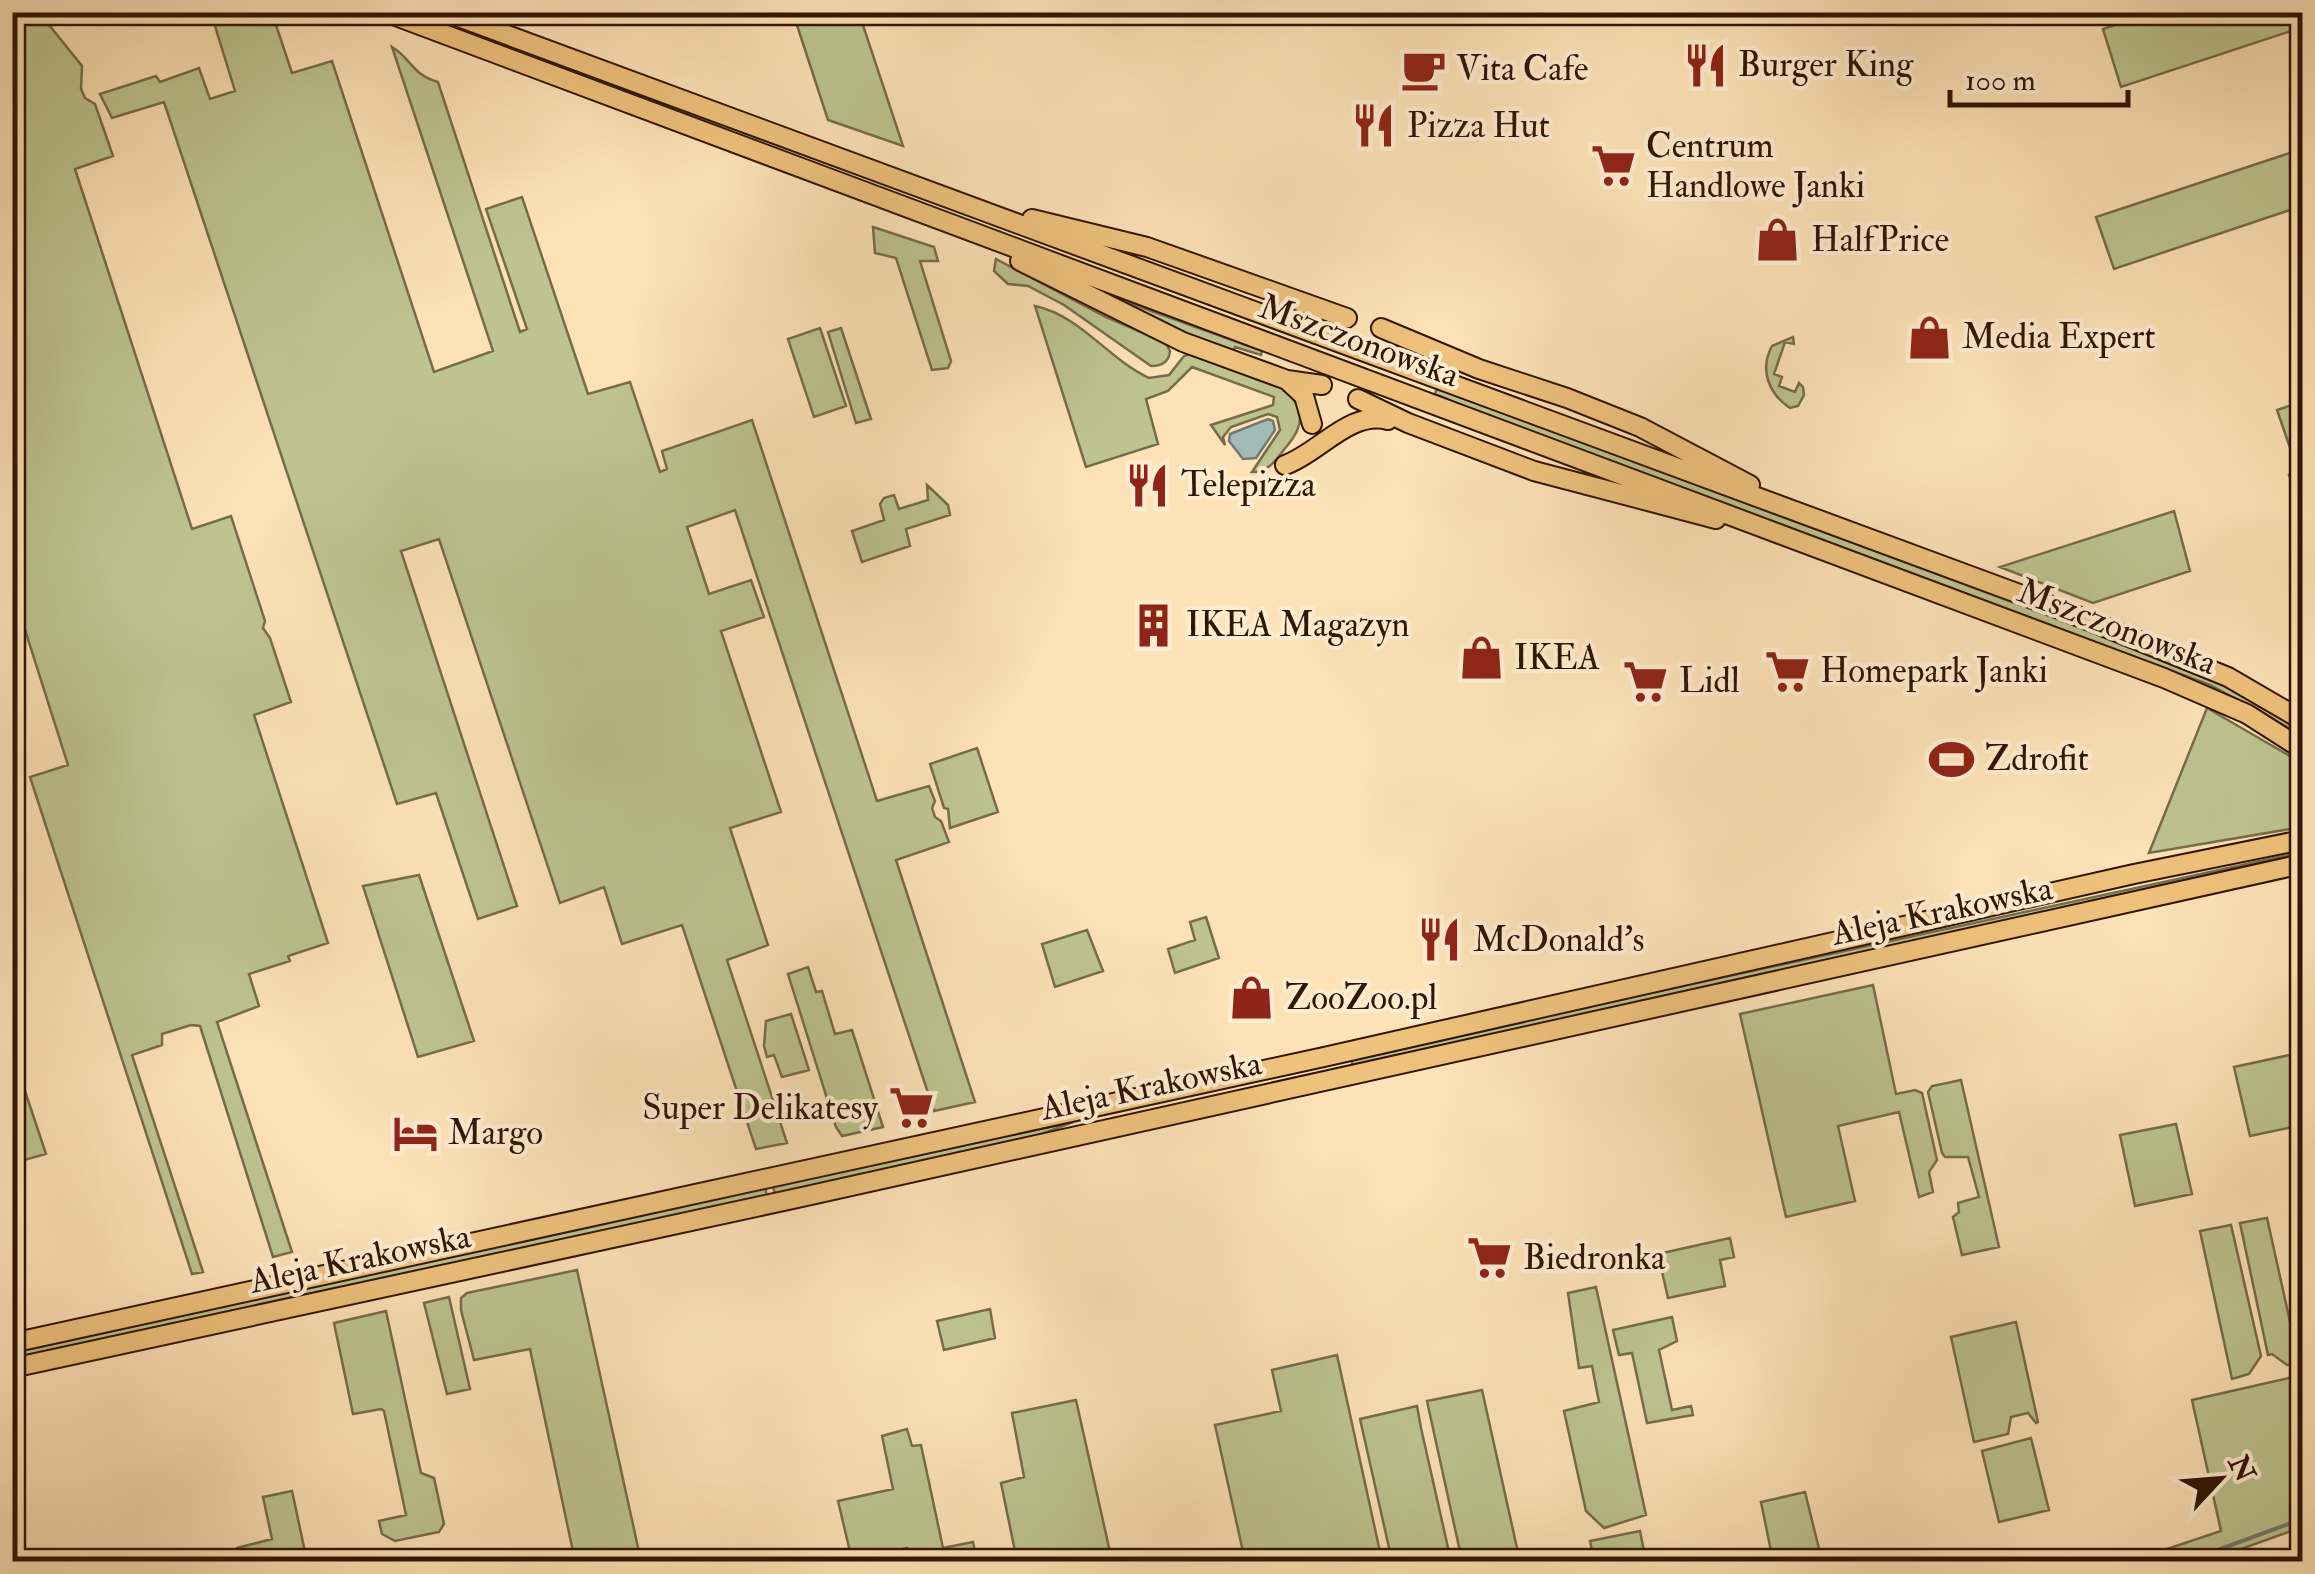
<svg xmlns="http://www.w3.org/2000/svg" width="2315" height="1574" font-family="'IM FELL Double Pica',serif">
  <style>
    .green { fill: #bdc490; stroke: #776c4a; stroke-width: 2.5 }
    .water { fill: #a1bcb6; stroke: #74796f; stroke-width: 2.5 }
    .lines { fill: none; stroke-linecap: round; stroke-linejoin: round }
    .stream { stroke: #74796f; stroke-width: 4 }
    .major-casing { stroke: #311505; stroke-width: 22 }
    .major { stroke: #eec17c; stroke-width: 18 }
    .labels { text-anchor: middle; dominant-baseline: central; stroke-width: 8; stroke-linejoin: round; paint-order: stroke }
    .poi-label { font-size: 35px; fill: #311505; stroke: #feecd0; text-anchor: start }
    .street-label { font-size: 35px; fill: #311505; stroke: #feecd0 }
  </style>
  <rect width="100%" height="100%" fill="#fde2b7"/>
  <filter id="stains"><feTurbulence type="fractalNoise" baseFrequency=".002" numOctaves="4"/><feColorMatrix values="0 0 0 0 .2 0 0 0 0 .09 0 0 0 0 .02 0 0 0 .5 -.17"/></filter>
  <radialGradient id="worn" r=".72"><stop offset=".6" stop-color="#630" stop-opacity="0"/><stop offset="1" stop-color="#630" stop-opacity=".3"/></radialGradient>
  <path class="green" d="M 2155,12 L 2302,13 L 2302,64 L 2291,31 L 2121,87 L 2103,29 Z
    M 12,13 L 36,13 L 41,15 L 82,66 L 81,89 L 85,98 L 95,104 L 113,156 L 75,169 L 192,529 L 231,516 L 265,621 L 263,628 L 270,638 L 291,702 L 254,715 L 328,943 L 288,956 L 290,961 L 249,974 L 259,1006 L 217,1022 L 292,1252 L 273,1257 L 200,1026 L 191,1025 L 162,1034 L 162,1045 L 132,1055 L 203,1272 L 192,1274 L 30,777 L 68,765 L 13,592 Z
    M 211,13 L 272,13 L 292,73 L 332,61 L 434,372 L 493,351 L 392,47 C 411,58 412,75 438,82 L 520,332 L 527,329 L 486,209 L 522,197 L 588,394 L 630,382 L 660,472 L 667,469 L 662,451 L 752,420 L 877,801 L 929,786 L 935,801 L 932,808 L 935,817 L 941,821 L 949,842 L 896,860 L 975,1102 L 934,1111 L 735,510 L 687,527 L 709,594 L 751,580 L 764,617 L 721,631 L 781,812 L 730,828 L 768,945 L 727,960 L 787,1143 L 756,1149 L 682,925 L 622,944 L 604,887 L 560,903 L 439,539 L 401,551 L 517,906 L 478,919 L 436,793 L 397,804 L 164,102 L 112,118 L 100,94 L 156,76 L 160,82 L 199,68 L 210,99 L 235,91 Z
    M 793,13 L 859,13 L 903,146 L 828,120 Z
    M 2302,149 L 2302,206 L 2114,269 L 2096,217 Z
    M 873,227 L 934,247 L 938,261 L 920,261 L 951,361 L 948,368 L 932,370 L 896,258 L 875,253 Z
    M 996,259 L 1106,317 L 1165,342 L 1170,351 C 1169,363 1161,366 1151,366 L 1064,305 L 1028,286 L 1008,284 L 994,271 Z
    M 1091,289 L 1262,351 L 1261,355 L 1235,347 L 1232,353 L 1128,313 Z
    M 1035,306 C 1081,316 1107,358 1149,378 L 1169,375 L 1184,356 L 1193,353 C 1231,366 1337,388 1287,446 C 1277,458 1269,473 1252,472 L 1280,430 L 1277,417 L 1268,414 L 1231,427 L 1223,437 L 1225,445 L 1211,425 L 1273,405 L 1274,397 L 1192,367 L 1168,391 L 1146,399 L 1158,444 L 1086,467 Z
    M 820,328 L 846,406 L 814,417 L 788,339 Z
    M 841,328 L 871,419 L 856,423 L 828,332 Z
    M 1793,337 L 1794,344 L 1785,342 L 1774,374 L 1782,377 L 1779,386 L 1795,392 L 1799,383 L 1803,387 L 1804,395 L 1798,406 L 1790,408 C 1769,394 1759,370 1772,346 Z
    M 1437,388 L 2189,668 L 2235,690 L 2302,728 L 2302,735 L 2210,685 L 1474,411 L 1435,394 Z
    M 2301,402 L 2302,426 L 2296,429 L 2302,451 L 2302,516 L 2289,475 L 2298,471 L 2277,410 Z
    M 927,485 L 948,505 L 950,515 L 906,529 L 910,546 L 862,562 L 852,531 L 884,520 L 880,504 L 884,498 L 894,495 L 899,509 L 928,500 Z
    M 2174,511 L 2190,571 L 2093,603 L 2000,567 Z
    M 2207,708 L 2302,763 L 2302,827 L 2149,853 Z
    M 977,748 L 998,812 L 950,828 L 948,809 L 944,808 L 930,764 Z
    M 2302,852 L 2302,854 L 1353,1067 L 1351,1058 Z
    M 419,875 L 474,1041 L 418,1057 L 363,886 Z
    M 1206,917 L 1219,958 L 1175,973 L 1168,949 L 1195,940 L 1190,922 Z
    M 1087,930 L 1103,971 L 1055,987 L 1042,944 Z
    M 808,967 L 816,992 L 822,991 L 835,1034 L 852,1030 L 883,1127 L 842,1136 L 836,1127 L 788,974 Z
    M 1873,985 L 1896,1094 L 1915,1090 L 1922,1093 L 1937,1160 L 1929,1172 L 1933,1192 L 1919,1197 L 1899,1112 L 1838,1126 L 1855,1201 L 1786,1217 L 1740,1014 Z
    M 791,1014 L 809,1070 L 782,1077 L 774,1055 L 767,1057 L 764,1046 L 766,1021 Z
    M 2299,1053 L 2302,1070 L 2302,1125 L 2250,1136 L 2234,1067 Z
    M 13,1055 L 46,1154 L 13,1163 L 12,1163 Z
    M 1961,1080 L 1999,1247 L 1962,1255 L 1953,1217 L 1959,1212 L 1958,1203 L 1979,1197 L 1968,1157 L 1945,1157 L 1942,1153 L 1928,1092 L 1932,1086 Z
    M 1073,1122 L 1037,1136 L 775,1195 L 773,1186 Z
    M 2176,1124 L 2192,1194 L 2135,1206 L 2120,1135 Z
    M 765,1187 L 767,1197 L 13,1361 L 12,1353 Z
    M 2267,1218 L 2299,1362 L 2287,1365 L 2272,1354 L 2268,1355 L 2240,1223 Z
    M 2231,1225 L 2261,1356 L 2249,1374 L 2232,1379 L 2200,1231 Z
    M 1730,1238 L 1734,1257 L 1720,1260 L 1725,1286 L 1668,1298 L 1658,1254 Z
    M 577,1270 L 641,1561 L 575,1561 L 530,1349 L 474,1360 L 461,1310 L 461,1298 L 467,1293 Z
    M 1596,1287 L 1646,1515 L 1604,1528 L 1586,1511 L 1564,1411 L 1599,1402 L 1592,1366 L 1579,1368 L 1568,1293 Z
    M 449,1297 L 470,1389 L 447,1394 L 424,1303 Z
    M 990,1309 L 995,1338 L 944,1350 L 937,1321 Z
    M 386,1311 L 421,1473 L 434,1478 L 444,1524 L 439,1532 L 395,1541 L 382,1534 L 379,1521 L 406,1515 L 384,1411 L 381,1409 L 353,1414 L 334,1323 Z
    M 1672,1317 L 1677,1341 L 1659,1350 L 1672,1410 L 1691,1406 L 1693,1415 L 1647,1423 L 1632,1353 L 1619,1355 L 1613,1330 Z
    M 2016,1322 L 2038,1422 L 2036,1423 L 2028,1413 L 2011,1417 L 2008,1434 L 1974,1442 L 1951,1337 Z
    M 1337,1355 L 1382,1561 L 1245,1561 L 1215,1425 L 1281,1411 L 1272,1370 Z
    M 2302,1375 L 2302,1527 L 2208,1561 L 2131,1561 L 2221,1531 L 2192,1400 Z
    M 1482,1390 L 1517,1548 L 1466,1560 L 1461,1556 L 1427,1401 Z
    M 1076,1400 L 1112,1561 L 1017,1561 L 1001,1483 L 1024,1477 L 1012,1413 Z
    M 1417,1406 L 1421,1428 L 1451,1561 L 1392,1561 L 1360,1419 Z
    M 907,1429 L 912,1446 L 921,1445 L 943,1548 L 973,1542 L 977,1561 L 910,1561 L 907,1548 L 852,1560 L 838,1501 L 893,1489 L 882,1436 Z
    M 2031,1438 L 2049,1510 L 1999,1522 L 1982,1451 Z
    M 292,1491 L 307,1561 L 240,1561 L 237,1548 L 272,1539 L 263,1497 Z
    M 1805,1492 L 1822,1561 L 1773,1561 L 1761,1502 Z
    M 1640,1531 L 1646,1561 L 1594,1561 L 1590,1541 Z"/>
  <path class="water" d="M 1268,419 L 1273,421 L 1275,430 L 1256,458 L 1243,459 L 1229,441 L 1230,434 Z"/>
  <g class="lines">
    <path class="stream" d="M 2185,1562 L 2302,1519"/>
    <defs>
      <path id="major" d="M 385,12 L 2164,678 L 2247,714 L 2302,749
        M 445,12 L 2060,609 L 2228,677 L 2302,720
        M 1032,219 L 1147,247 L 1347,318
        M 1020,261 L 1183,342 L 1287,380 L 1322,385
        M 1381,328 L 1479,369 L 1567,398 L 1640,427 L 1750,485
        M 1288,381 L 1304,396 L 1312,424
        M 1358,399 L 1408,423 L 1534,471 L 1716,519
        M 1285,465 C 1319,453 1350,410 1388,420
        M 12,1343 L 1324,1057 L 2134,874 L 2302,840
        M 12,1368 L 802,1197 L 2302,864"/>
    </defs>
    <use href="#major" class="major-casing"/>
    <use href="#major" class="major"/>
  </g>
  <defs>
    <symbol id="restaurant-bare" viewBox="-9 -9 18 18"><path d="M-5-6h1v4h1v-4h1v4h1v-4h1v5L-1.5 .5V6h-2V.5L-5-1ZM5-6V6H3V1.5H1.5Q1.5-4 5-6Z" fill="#8f2418" stroke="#feecd0" stroke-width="2.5" paint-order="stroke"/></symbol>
    <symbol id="cafe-bare" viewBox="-9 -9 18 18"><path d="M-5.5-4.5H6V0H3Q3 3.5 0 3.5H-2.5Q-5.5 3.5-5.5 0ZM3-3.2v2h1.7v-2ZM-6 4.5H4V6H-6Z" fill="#8f2418" stroke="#feecd0" stroke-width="2.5" paint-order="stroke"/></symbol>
    <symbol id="supermarket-bare" viewBox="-9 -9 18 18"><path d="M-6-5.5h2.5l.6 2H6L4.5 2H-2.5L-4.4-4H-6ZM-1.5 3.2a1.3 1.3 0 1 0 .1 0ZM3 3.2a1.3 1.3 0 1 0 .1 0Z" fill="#8f2418" stroke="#feecd0" stroke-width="2.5" paint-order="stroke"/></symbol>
    <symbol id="shop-bare" viewBox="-9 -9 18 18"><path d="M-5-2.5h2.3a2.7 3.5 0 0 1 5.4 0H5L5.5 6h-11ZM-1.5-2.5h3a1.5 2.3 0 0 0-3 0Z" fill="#8f2418" stroke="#feecd0" stroke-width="2.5" paint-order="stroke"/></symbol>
    <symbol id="building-bare" viewBox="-9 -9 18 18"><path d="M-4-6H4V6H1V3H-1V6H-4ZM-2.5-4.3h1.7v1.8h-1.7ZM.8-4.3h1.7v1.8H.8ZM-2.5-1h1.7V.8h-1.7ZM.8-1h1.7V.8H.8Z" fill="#8f2418" stroke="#feecd0" stroke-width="2.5" paint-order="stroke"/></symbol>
    <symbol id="stadium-bare" viewBox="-9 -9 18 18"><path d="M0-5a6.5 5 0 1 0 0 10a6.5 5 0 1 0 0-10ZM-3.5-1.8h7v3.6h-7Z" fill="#8f2418" stroke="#feecd0" stroke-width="2.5" paint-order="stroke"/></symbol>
    <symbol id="hotel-bare" viewBox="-9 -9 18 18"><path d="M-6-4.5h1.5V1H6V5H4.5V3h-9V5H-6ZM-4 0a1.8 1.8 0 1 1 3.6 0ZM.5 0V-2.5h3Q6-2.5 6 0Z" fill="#8f2418" stroke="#feecd0" stroke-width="2.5" paint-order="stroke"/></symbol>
  </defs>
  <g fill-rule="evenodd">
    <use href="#restaurant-bare" x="1674" y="34" width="63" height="63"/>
    <use href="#cafe-bare" x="1392" y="38" width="63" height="63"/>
    <use href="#restaurant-bare" x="1342" y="94" width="63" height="63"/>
    <use href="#supermarket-bare" x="1582" y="134" width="63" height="63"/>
    <use href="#shop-bare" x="1746" y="208" width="63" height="63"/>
    <use href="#shop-bare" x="1898" y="306" width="63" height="63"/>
    <use href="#restaurant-bare" x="1116" y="454" width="63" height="63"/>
    <use href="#building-bare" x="1122" y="594" width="63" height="63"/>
    <use href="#shop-bare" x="1450" y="626" width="63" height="63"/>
    <use href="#supermarket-bare" x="1756" y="640" width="63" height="63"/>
    <use href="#supermarket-bare" x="1614" y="650" width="63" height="63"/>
    <use href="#stadium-bare" x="1920" y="728" width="63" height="63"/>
    <use href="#restaurant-bare" x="1408" y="908" width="63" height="63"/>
    <use href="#shop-bare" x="1220" y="966" width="63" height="63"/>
    <use href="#supermarket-bare" x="880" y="1076" width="63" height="63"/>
    <use href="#hotel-bare" x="384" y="1102" width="63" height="63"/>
    <use href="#supermarket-bare" x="1458" y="1226" width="63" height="63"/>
  </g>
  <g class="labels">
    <g class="poi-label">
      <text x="1738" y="65">Burger King</text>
      <text x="1456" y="69">Vita Cafe</text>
      <text x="1407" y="126">Pizza Hut</text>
      <text x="1646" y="146">Centrum<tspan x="1646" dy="40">Handlowe Janki</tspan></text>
      <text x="1811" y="240">HalfPrice</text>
      <text x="1962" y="337">Media Expert</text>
      <text x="1181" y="485">Telepizza</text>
      <text x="1186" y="625">IKEA Magazyn</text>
      <text x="1514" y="658">IKEA</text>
      <text x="1820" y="671">Homepark Janki</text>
      <text x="1679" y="681">Lidl</text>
      <text x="1985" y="759">Zdrofit</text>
      <text x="1473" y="940">McDonald's</text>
      <text x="1285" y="998">ZooZoo.pl</text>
      <text x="878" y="1108" text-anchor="end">Super Delikatesy</text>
      <text x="448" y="1133">Margo</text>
      <text x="1523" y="1258">Biedronka</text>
    </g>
    <g class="street-label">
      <text transform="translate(1359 341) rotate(20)">Mszczonowska</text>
      <text transform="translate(2117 627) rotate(21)">Mszczonowska</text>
      <text transform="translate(1942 911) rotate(-12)">Aleja Krakowska</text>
      <text transform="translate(1151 1086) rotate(-12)">Aleja Krakowska</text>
      <text transform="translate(360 1259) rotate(-12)">Aleja Krakowska</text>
    </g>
  </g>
  <rect width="2315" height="1574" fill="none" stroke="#fde2b7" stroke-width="50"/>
  <rect x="15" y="15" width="2285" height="1544" fill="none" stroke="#311505" stroke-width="5"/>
  <rect x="25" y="25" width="2265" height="1524" fill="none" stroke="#311505" stroke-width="2.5"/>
  <g transform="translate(2220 1479) rotate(64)" stroke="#feecd0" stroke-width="8" paint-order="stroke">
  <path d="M0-8L18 38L0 25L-18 38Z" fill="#311505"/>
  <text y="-15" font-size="28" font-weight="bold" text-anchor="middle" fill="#311505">N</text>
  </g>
  <path d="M1950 90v15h178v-15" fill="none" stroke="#311505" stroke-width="5"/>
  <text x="1965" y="90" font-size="30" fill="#311505" stroke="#feecd0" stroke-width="8" paint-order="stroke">100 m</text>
  <rect width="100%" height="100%" filter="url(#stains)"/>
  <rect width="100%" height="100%" fill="url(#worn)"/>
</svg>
